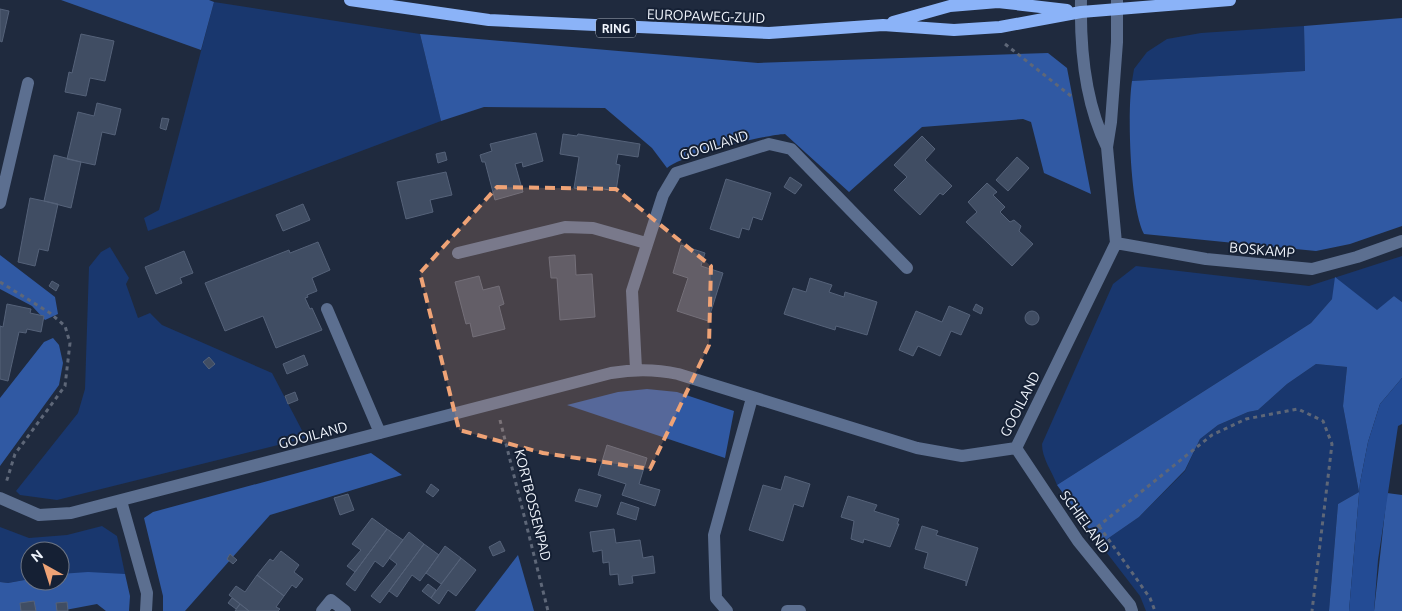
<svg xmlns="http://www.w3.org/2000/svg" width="1402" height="611" font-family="Ubuntu,sans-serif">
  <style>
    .green { fill: #19376e }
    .forest { fill: #3059a3 }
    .water { fill: #234b94 }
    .building { fill: #404d63; stroke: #556279 }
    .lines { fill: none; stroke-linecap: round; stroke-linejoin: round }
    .path { stroke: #5e6778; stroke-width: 3; stroke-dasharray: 4 4; stroke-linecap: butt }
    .minor { stroke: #5c6f90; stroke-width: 12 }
    .major { stroke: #8bb3f8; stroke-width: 12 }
    .marked { fill: #efa376; fill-opacity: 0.2; stroke: #efa376; stroke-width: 4; stroke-dasharray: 10 6; stroke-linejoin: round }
    .labels { text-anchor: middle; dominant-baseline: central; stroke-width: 4; stroke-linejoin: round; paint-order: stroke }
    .shield { fill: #152034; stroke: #aeb5c1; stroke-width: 1 }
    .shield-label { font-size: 12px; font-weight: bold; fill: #f0f5fd }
    .street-label { font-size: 14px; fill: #f0f5fd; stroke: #152034 }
  </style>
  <rect width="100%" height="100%" fill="#1f2a3e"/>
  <path class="green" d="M 214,2 L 420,34 L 441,121 L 148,231 L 144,218 L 159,210 Z
    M 1304,26 L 1305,71 L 1132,81 L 1134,69 L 1147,52 L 1167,39 L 1201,33 Z
    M 110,247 L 129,278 L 126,284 L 138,318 L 150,313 L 162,325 L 272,373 L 306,438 L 57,500 L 20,495 L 16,491 L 78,413 L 85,389 L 89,267 L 101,252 Z
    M 1402,256 L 1402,302 L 1394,296 L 1377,311 L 1332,299 L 1311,323 L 1057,485 C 1052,471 1042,459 1042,444 L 1113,284 L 1136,266 L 1309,286 Z
    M 1316,364 L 1347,367 L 1343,406 L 1359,492 L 1338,504 L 1329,611 L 1146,611 L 1140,596 L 1100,544 L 1139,517 L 1185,471 L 1200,439 L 1218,425 L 1248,412 L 1258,410 L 1287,384 Z
    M 102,526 L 117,536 L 125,574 L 60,574 L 60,551 L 30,551 L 30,579 L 8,583 L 0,582 L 0,527 L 29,538 L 67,535 Z"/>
  <path class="forest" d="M 61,0 L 209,0 L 214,2 L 201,50 Z
    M 1402,18 L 1402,226 L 1350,244 L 1316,251 L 1144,234 C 1130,207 1127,113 1132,81 L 1305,71 L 1304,26 Z
    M 420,34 L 758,63 L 1048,53 L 1067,68 L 1091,194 L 1044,173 L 1031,122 L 1023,119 L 922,127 L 849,192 L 785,134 C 764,135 682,155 667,168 L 652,148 L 605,108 L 484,107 L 441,121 Z
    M 0,255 L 55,297 L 58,314 L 45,320 L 32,306 L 0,289 Z
    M 1335,277 L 1377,310 L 1394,296 L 1402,302 L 1402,378 L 1380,404 L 1368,442 L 1360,483 L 1349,611 L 1329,611 L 1338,504 L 1359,492 L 1343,406 L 1347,367 L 1316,364 L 1287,384 L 1258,410 L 1248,412 L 1218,425 L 1200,439 L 1185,470 L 1139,517 L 1100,544 L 1057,485 L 1311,323 L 1332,299 Z
    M 53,338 L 59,345 L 63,363 L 59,385 L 0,466 L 0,398 L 44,342 Z
    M 647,389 L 677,392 L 734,411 L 725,458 L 567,405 L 618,392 Z
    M 371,453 L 402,475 L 270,515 L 185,611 L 163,611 L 163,596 L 144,518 L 153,512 Z
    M 1387,493 L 1402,495 L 1402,611 L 1374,611 Z
    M 518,555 L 534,611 L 475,611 Z
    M 88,572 L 125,574 L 130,596 L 129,611 L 106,611 L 97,604 L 60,611 L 0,611 L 0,582 L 8,583 L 30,579 L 30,581 L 60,581 L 60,574 Z"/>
  <path class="water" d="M 1402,378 L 1402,424 L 1398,426 L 1378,560 L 1374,611 L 1349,611 L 1360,483 L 1368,442 L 1380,404 Z"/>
  <path class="building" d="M 0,9 L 9,11 L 2,42 L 0,41 Z
    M 81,34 L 114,41 L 105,81 L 90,78 L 86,96 L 65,92 L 69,72 L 72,73 Z
    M 97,103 L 121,109 L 115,135 L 102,132 L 95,165 L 67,159 L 78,112 L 94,116 Z
    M 162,118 L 169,119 L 166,130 L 160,128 Z
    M 536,133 L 543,161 L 523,167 L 522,162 L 515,164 L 523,192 L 495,200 L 485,162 L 482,162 L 480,155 L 492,151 L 490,144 Z
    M 563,134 L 577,136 L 578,134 L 640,144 L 638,157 L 618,154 L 616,164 L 620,165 L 616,191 L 586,186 L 586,190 L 574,188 L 579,157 L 560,154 Z
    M 922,136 L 935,149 L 925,160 L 952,186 L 943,195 L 940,193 L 920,215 L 894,190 L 907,177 L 894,165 Z
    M 445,152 L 447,160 L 438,163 L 436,154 Z
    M 54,155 L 81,162 L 71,208 L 44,201 Z
    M 1017,157 L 1029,168 L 1008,191 L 996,180 Z
    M 446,172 L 452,195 L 430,200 L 433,212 L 406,219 L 397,182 Z
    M 790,177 L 802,185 L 795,194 L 784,187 Z
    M 726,179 L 771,193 L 762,220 L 753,217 L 749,230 L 742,228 L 739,238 L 710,229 Z
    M 987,183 L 997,192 L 993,195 L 1005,207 L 1000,212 L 1010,222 L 1014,220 L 1021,226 L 1019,231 L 1033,244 L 1012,266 L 966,222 L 977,212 L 968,202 Z
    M 30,198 L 58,204 L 48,251 L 39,249 L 35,266 L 18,262 Z
    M 303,204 L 310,220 L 283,231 L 276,215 Z
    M 318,242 L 330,270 L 312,278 L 317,291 L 307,295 L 308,297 L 305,298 L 310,309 L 312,308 L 322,330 L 276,348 L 263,316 L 225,331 L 205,283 L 289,250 L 290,253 Z
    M 681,245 L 705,253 L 701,266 L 723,273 L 708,321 L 677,311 L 688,278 L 673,273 Z
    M 184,251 L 193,273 L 180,278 L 182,283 L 156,294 L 145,267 Z
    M 575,255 L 576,275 L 592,274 L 595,317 L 560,320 L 557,278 L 551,278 L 549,257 Z
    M 479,276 L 483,290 L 499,286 L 504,304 L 499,306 L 505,329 L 473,337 L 470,323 L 466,324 L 455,282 Z
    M 810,278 L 832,285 L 829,292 L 844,297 L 845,292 L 877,302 L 867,335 L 836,326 L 835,330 L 784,314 L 793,288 L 806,292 Z
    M 52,281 L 59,285 L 56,291 L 49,286 Z
    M 7,304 L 31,309 L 30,313 L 44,316 L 41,332 L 27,329 L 26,333 L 19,332 L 8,381 L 0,379 L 0,326 L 3,327 Z
    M 976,304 L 983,308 L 981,314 L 973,310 Z
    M 949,306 L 970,315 L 961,335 L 951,331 L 940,356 L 918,346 L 913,356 L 899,350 L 916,311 L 942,322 Z
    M1025 318a7 7 0 1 1 14 0a7 7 0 1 1-14 0Z
    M 304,355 L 308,365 L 287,374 L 283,364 Z
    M 209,357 L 215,364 L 209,369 L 203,362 Z
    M 295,392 L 298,400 L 288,404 L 285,396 Z
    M 607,445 L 647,458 L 639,484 L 660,490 L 655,506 L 622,495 L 626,484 L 598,475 Z
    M 785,476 L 810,484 L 803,507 L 794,504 L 783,541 L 749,530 L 763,485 L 781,490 Z
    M 431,484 L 439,490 L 433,497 L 426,492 Z
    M 579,489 L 601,495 L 597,507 L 575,501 Z
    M 348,494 L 354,510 L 340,515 L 334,498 Z
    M 848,496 L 877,505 L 874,511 L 899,519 L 897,524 L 899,524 L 890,547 L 864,539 L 863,543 L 851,539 L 854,521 L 841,517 Z
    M 621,502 L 639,508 L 636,520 L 617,514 Z
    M 372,518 L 387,529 L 355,572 L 347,566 L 361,550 L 352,544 Z
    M 922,526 L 938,531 L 936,535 L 978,548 L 966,586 L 966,581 L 924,568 L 928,553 L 915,549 Z
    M 387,529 L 403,540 L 383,567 L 375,561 L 355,591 L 346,584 Z
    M 614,529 L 616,543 L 640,540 L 643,558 L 653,556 L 655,573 L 632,576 L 633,583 L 619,585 L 618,574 L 610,575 L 609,562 L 603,563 L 602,550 L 593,552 L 590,532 Z
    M 409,532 L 424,544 L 380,603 L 371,596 L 397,564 L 389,558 Z
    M 500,541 L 505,551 L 493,556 L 489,547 Z
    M 424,544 L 439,555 L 420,581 L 412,575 L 397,597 L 389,591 Z
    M 445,546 L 461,558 L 441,584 L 426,573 Z
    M 281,551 L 299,565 L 294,572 L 303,579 L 296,588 L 292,585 L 284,596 L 257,575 L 270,559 L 273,561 Z
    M 230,554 L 237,560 L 233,564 L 227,559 Z
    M 461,558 L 476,570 L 456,596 L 448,590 L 439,604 L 431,598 Z
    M 257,575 L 284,596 L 276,607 L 280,609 L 278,611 L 249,611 L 229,595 L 236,586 L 245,592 Z
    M 428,584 L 436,590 L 431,598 L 422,591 Z
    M 232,598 L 240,604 L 236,609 L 228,603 Z
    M 34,601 L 36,611 L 21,611 L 20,603 Z
    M 67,602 L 68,611 L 57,611 L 56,603 Z
    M 240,604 L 249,611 L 235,611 Z"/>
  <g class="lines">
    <path class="path" d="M 1005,44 L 1071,96
      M 0,282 L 50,313 L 65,326 L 70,343 L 65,386 L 15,454 L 6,483
      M 500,420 L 548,611
      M 1099,526 L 1150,598 L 1155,611
      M 1091,532 L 1212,435 L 1246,419 L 1298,409 L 1323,421 L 1332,444 L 1312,611"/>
    <path class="minor" d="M 1081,0 C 1080,49 1085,103 1107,147
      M 0,203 L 28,83
      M 1116,243 L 1206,259 L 1312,269 L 1357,257 L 1402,241
      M 458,253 L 565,227 L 593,228 L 646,243
      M 327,309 L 380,433
      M 636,369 L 632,291 L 663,195 L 676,173 L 769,144 L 791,149 L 907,268
      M 1016,448 L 1078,541 L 1130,605 L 1132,611
      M 0,498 L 39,515 L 71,513 L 611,373 C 635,369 655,369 678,374 L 917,448 L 962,456 L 1016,448 L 1116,243 L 1107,147 L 1111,122 L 1117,42 L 1117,0
      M 121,501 L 147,593 L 146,611
      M 322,611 L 331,600 L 345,611
      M 727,611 L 716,598 L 714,535 L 752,398
      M 787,611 L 800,611"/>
    <path class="major" d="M 350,0 L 489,20 L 769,33 L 883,25 L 954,30 L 1000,27 L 1081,12 L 1230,0
      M 893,22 L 950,6 L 998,2 L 1067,10"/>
  </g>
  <path class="marked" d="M 497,187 L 616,189 L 711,266 L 709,345 L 650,469 L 543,453 L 459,430 L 420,273 Z"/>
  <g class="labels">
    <rect class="shield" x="596" y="18.5" width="40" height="19" rx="4"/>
    <g class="shield-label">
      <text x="616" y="28">RING</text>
    </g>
    <g class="street-label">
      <text transform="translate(706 16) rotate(2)">EUROPAWEG-ZUID</text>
      <text transform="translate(714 145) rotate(-17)">GOOILAND</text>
      <text transform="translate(1262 250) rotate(5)">BOSKAMP</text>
      <text transform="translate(1020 404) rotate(-63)">GOOILAND</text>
      <text transform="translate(313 435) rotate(-15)">GOOILAND</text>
      <text transform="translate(533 505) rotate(76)">KORTBOSSENPAD</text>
      <text transform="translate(1085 522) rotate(54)">SCHIELAND</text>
    </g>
  </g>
  <g transform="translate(45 566) rotate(321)"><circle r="24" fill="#152034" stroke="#6d7584"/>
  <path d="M0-4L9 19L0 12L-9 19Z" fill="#efa376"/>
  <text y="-8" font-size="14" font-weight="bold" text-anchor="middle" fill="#f0f5fd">N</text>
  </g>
</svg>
